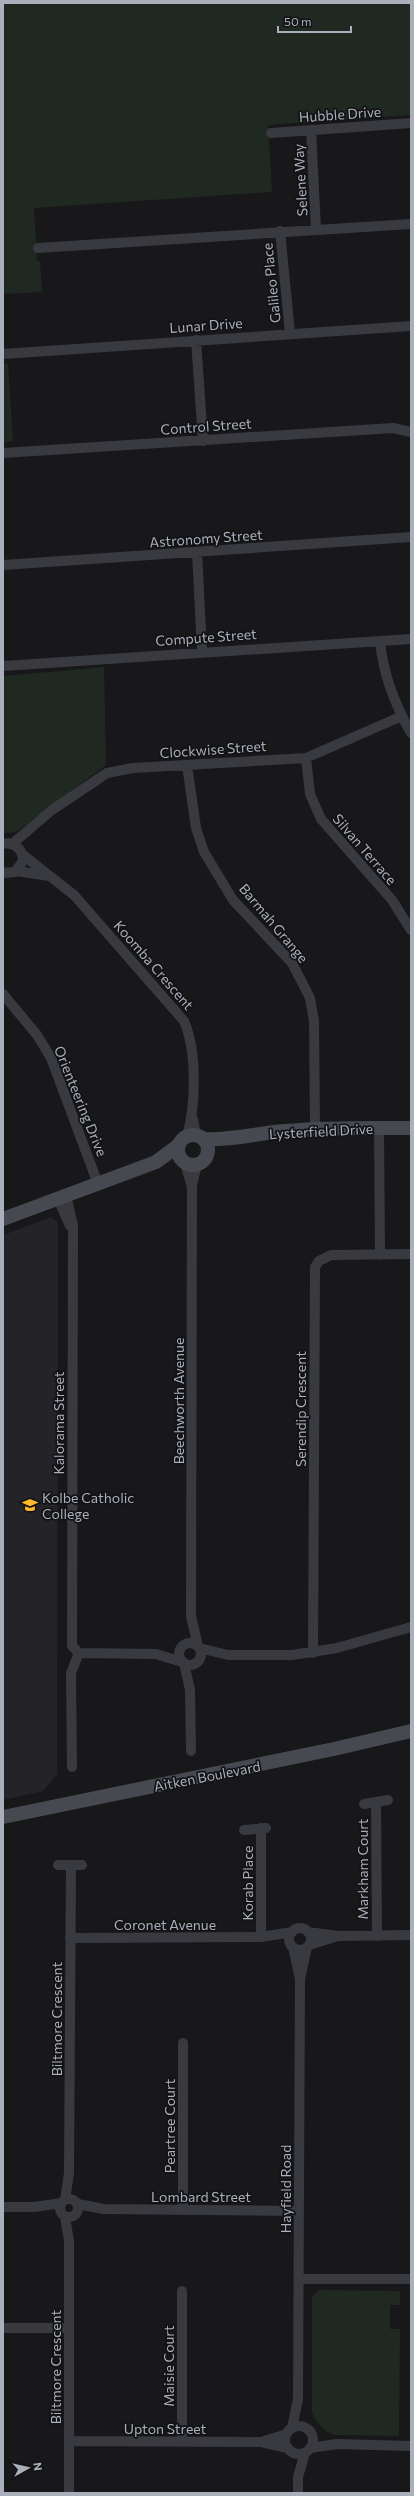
<svg xmlns="http://www.w3.org/2000/svg" width="414" height="2496" font-family="Commissioner,sans-serif">
  <style>
    .built { fill: #242428 }
    .green { fill: #1f2921 }
    .lines { fill: none; stroke-linecap: round; stroke-linejoin: round }
    .street { stroke: #393a40; stroke-width: 10 }
    .secondary { stroke: #464950; stroke-width: 14 }
    .labels { text-anchor: middle; dominant-baseline: central; stroke-width: 3.5; stroke-linejoin: round; paint-order: stroke }
    .street-label { font-size: 14px; fill: #a9afbb; stroke: #131315 }
    .poi-label { font-size: 14px; fill: #a9afbb; stroke: #131315; text-anchor: start }
  </style>
  <rect width="100%" height="100%" fill="#18181a"/>
  <path class="built" d="M 51,1217 L 58,1222 L 57,1774 L 43,1791 L 3,1800 L 3,1235 Z"/>
  <path class="green" d="M 3,3 L 411,3 L 411,115 L 268,125 L 272,192 L 34,208 L 37,261 L 40,261 L 42,292 L 3,294 Z
    M 3,358 L 5,364 L 8,364 L 13,441 L 3,442 Z
    M 104,667 L 106,765 L 16,832 L 3,833 L 3,676 Z
    M 319,2290 L 400,2291 L 400,2305 L 390,2305 L 390,2329 L 400,2329 L 399,2436 L 335,2435 C 323,2431 317,2424 312,2412 L 312,2297 Z"/>
  <g class="lines">
    <path class="street" d="M 311,130 L 316,229
      M 271,133 L 411,123
      M 280,231 L 290,333
      M 38,248 L 411,224
      M 196,340 L 203,441
      M 3,354 L 411,326
      M 3,453 L 393,428 L 411,432
      M 197,552 L 202,651
      M 3,565 L 411,537
      M 380,641 C 383,673 395,705 411,733
      M 3,666 L 411,639
      M 306,758 L 310,794 L 321,819 L 392,900 L 411,930
      M 187,765 L 196,828 L 204,852 L 233,900 L 292,963 L 310,998 L 314,1021 L 315,1129
      M 3,844 C 15,841 23,850 23,861 L 15,872 L 3,873
      M 12,844 L 52,810 L 107,773 L 133,768 L 306,758 L 402,716
      M 23,855 L 74,895 L 184,1021 C 197,1051 196,1105 187,1136
      M 17,871 L 49,876
      M 3,994 L 37,1035 L 51,1058 L 98,1184
      M 193,1119 L 196,1135
      M 379,1128 L 380,1255
      M 185,1163 L 192,1187 L 191,1616 L 198,1646
      M 192,1185 L 197,1164
      M 66,1196 L 73,1225 L 72,1646 L 79,1653 L 156,1654 L 182,1662
      M 58,1199 L 70,1226
      M179 1654a11 11 0 1 1 22 0a11 11 0 1 1-22 0Z
      M 199,1648 L 228,1655 L 292,1655 L 337,1648 L 411,1627
      M 313,1653 L 315,1267 L 319,1261 L 331,1255 L 411,1254
      M 184,1663 L 190,1690 L 191,1751
      M 72,1767 L 71,1673 L 79,1653
      M 376,1802 L 377,1936
      M 364,1804 L 388,1800
      M 244,1830 L 266,1828
      M 58,1865 L 82,1865
      M289 1939a11 11 0 1 1 22 0a11 11 0 1 1-22 0Z
      M 308,1932 L 338,1936 L 411,1935
      M 261,1937 L 261,1828
      M 70,1938 L 261,1937 L 292,1932
      M 309,1945 L 338,1936
      M 300,1979 L 307,1947
      M60 2208a9 9 0 1 1 18 0a9 9 0 1 1-18 0Z
      M 65,2200 L 69,2173 L 71,1865
      M 78,2204 L 103,2209 L 299,2211
      M 3,2207 L 34,2207 L 62,2203
      M 183,2210 L 183,2043
      M 65,2217 L 69,2241 L 69,2493
      M 299,2279 L 411,2279
      M 3,2328 L 69,2328
      M285 2440a14 14 0 1 1 28 0a14 14 0 1 1-28 0Z
      M 292,2428 L 298,2399 L 300,1979 L 293,1947
      M 69,2441 L 261,2442 L 288,2448
      M 182,2442 L 182,2291
      M 261,2442 L 287,2434
      M 310,2448 L 337,2444 L 411,2446
      M 298,2493 L 298,2477 L 305,2453"/>
    <path class="secondary" d="M178 1150a15 15 0 1 1 30 0a15 15 0 1 1-30 0Z
      M 203,1139 C 231,1141 257,1133 285,1131 C 327,1127 369,1128 411,1128
      M 3,1219 L 156,1162 L 179,1145
      M 3,1817 L 334,1749 L 411,1731"/>
  </g>
  <defs>
    <symbol id="school-bare" viewBox="-9 -9 18 18"><path d="M0-5L7-2L0 1L-7-2ZM-4 1L0 2.5L4 1V4Q0 6-4 4Z" fill="#ffb82b" stroke="#131315" stroke-width="2.5" paint-order="stroke"/></symbol>
  </defs>
  <g fill-rule="evenodd">
    <use href="#school-bare" x="19" y="1494" width="22" height="22"/>
  </g>
  <g class="labels">
    <g class="street-label">
      <text transform="translate(340 114) rotate(-4)">Hubble Drive</text>
      <text transform="translate(300 180) rotate(-93)">Selene Way</text>
      <text transform="translate(271 283) rotate(-96)">Galileo Place</text>
      <text transform="translate(206 325) rotate(-4)">Lunar Drive</text>
      <text transform="translate(206 426) rotate(-4)">Control Street</text>
      <text transform="translate(206 538) rotate(-4)">Astronomy Street</text>
      <text transform="translate(206 637) rotate(-4)">Compute Street</text>
      <text transform="translate(213 749) rotate(-4)">Clockwise Street</text>
      <text transform="translate(365 849) rotate(49)">Silvan Terrace</text>
      <text transform="translate(274 923) rotate(50)">Barmah Grange</text>
      <text transform="translate(154 965) rotate(49)">Koomba Crescent</text>
      <text transform="translate(81 1101) rotate(68)">Orienteering Drive</text>
      <text transform="translate(321 1131) rotate(-3)">Lysterfield Drive</text>
      <text transform="translate(178 1401) rotate(-90)">Beechworth Avenue</text>
      <text transform="translate(300 1409) rotate(-90)">Serendip Crescent</text>
      <text transform="translate(58 1423) rotate(-90)">Kalorama Street</text>
      <text transform="translate(207 1776) rotate(-11)">Aitken Boulevard</text>
      <text transform="translate(362 1869) rotate(-90)">Markham Court</text>
      <text transform="translate(247 1883) rotate(-90)">Korab Place</text>
      <text x="165" y="1924">Coronet Avenue</text>
      <text transform="translate(56 2019) rotate(-90)">Biltmore Crescent</text>
      <text transform="translate(169 2126) rotate(-90)">Peartree Court</text>
      <text transform="translate(285 2189) rotate(-90)">Hayfield Road</text>
      <text x="201" y="2196">Lombard Street</text>
      <text transform="translate(168 2366) rotate(-90)">Maisie Court</text>
      <text transform="translate(55 2367) rotate(-90)">Biltmore Crescent</text>
      <text x="165" y="2428">Upton Street</text>
    </g>
    <g class="poi-label">
      <text x="42" y="1497">Kolbe Catholic<tspan x="42" dy="16">College</tspan></text>
    </g>
  </g>
  <rect width="414" height="2496" fill="none" stroke="#a9afbb" stroke-width="8"/>
  <g transform="translate(28 2468) rotate(82)" stroke="#131315" stroke-width="3" paint-order="stroke">
  <path d="M0-3L7 15L0 10L-7 15Z" fill="#a9afbb"/>
  <text y="-6" font-size="11" font-weight="bold" text-anchor="middle" fill="#a9afbb">N</text>
  </g>
  <path d="M278 26v6h73v-6" fill="none" stroke="#a9afbb" stroke-width="2"/>
  <text x="284" y="26" font-size="12" fill="#a9afbb" stroke="#131315" stroke-width="3" paint-order="stroke">50 m</text>
</svg>
